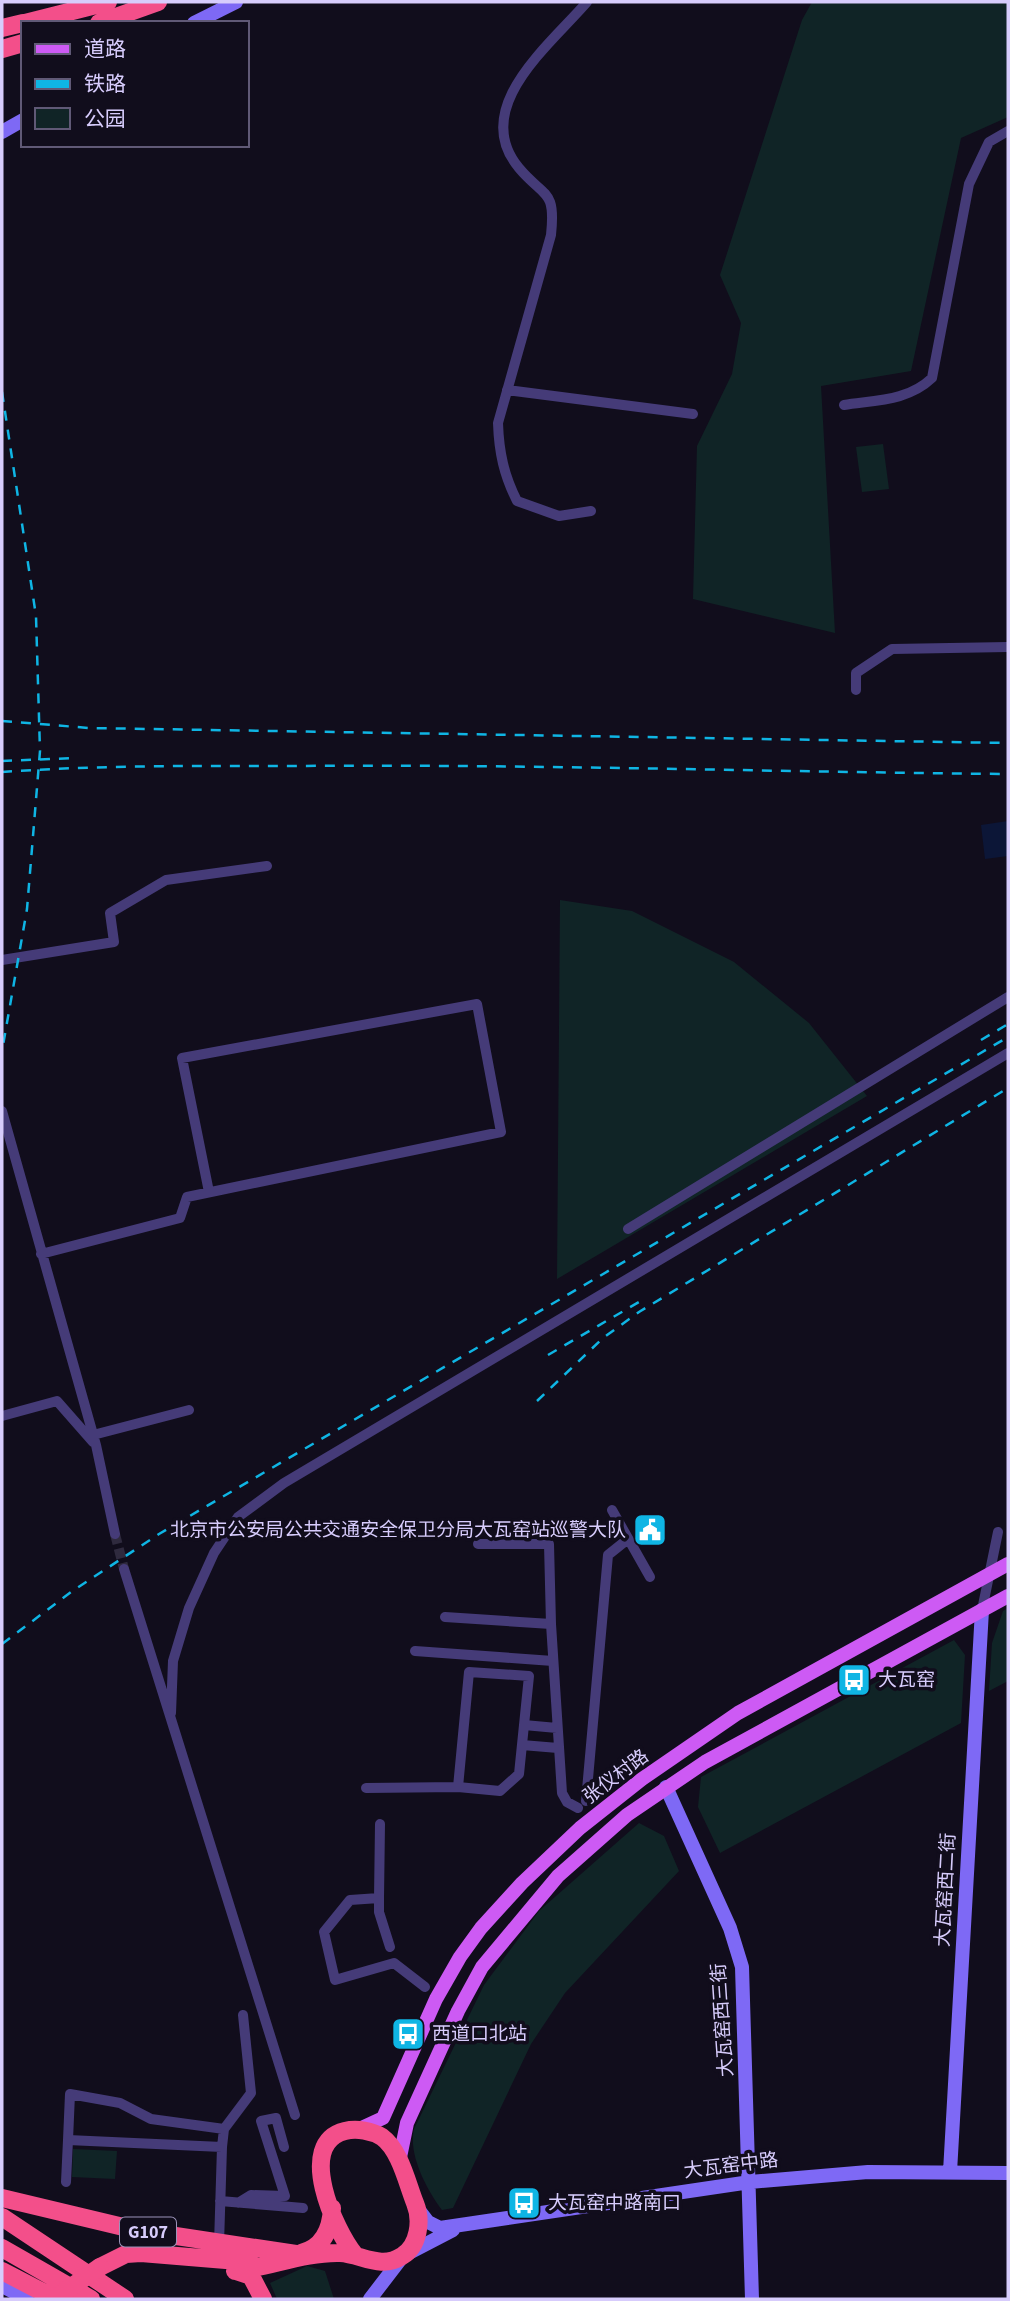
<svg xmlns="http://www.w3.org/2000/svg" width="1010" height="2301" font-family="'Source Sans 3','Noto Sans SC',sans-serif">
  <style>
    .green { fill: #102426 }
    .water { fill: #0c1637 }
    .lines { fill: none; stroke-linecap: round; stroke-linejoin: round }
    .street-tunnel { stroke: #2f2a3e; stroke-width: 10; stroke-dasharray: 10 5; stroke-linecap: butt }
    .street { stroke: #453b78; stroke-width: 10 }
    .secondary { stroke: #7e69f5; stroke-width: 14 }
    .primary { stroke: #cd5af4; stroke-width: 14 }
    .highway { stroke: #f34f8a; stroke-width: 18 }
    .rail { stroke: #0fb5e4; stroke-width: 2.5; stroke-dasharray: 10 9; stroke-linecap: butt }
    .highway-bridge { stroke: #f34f8a; stroke-width: 18 }
    .labels { text-anchor: middle; dominant-baseline: central; stroke-width: 7; stroke-linejoin: round; paint-order: stroke }
    .shield { fill: #110d1c; stroke: #9c93b9; stroke-width: 2 }
    .shield-label { font-size: 18px; font-weight: bold; fill: #d7ccfc }
    .poi-label { font-size: 19px; fill: #d7ccfc; stroke: #110d1c; text-anchor: start }
    .street-label { font-size: 19px; fill: #d7ccfc; stroke: #110d1c }
  </style>
  <rect width="100%" height="100%" fill="#110d1c"/>
  <path class="green" d="M 812,2 L 1008,2 L 1008,117 L 961,138 L 911,371 L 821,386 L 835,633 L 693,599 L 697,446 L 732,374 L 741,323 L 720,275 L 802,20 Z
    M 883,444 L 889,489 L 862,492 L 856,447 Z
    M 560,900 L 632,911 L 734,962 L 809,1023 L 867,1096 L 557,1279 Z
    M 1008,1608 L 1008,1681 L 989,1691 L 992,1643 L 1003,1611 Z
    M 954,1640 L 965,1655 L 961,1723 L 720,1853 L 698,1807 L 701,1777 Z
    M 639,1823 L 664,1836 L 679,1871 L 565,1993 L 531,2044 L 453,2208 L 442,2210 C 426,2189 408,2154 414,2129 L 484,1985 L 539,1911 Z
    M 73,2149 L 117,2151 L 115,2179 L 72,2177 Z
    M 307,2266 L 325,2271 L 334,2299 L 277,2299 L 270,2283 Z"/>
  <path class="water" d="M 1008,821 L 1008,856 L 985,859 L 981,825 Z"/>
  <g class="lines">
    <path class="street-tunnel" d="M 115,1534 L 124,1569"/>
    <path class="street" d="M 587,2 C 550,45 469,108 519,168 C 544,198 556,188 551,235 L 498,423 C 499,453 504,475 517,501 L 559,516 L 591,511
      M 507,390 L 693,414
      M 844,405 C 876,400 908,401 932,378 L 969,184 L 989,142 L 1008,131
      M 856,690 L 856,673 L 892,649 L 1008,647
      M 2,960 L 114,942 L 110,913 L 166,880 L 267,866
      M 2,1111 L 96,1445 L 115,1534
      M 628,1229 L 1008,997
      M 41,1254 L 180,1218 L 187,1197 L 501,1132 L 477,1004 L 182,1058 L 209,1192
      M 2,1416 L 57,1401 L 93,1442
      M 93,1435 L 189,1410
      M 612,1510 L 650,1577
      M 478,1544 L 549,1544 L 551,1624
      M 124,1569 L 295,2115
      M 982,1610 L 998,1532
      M 445,1617 L 551,1624 L 562,1793 L 567,1802 L 578,1808
      M 415,1651 L 553,1661
      M 469,1672 L 529,1676 L 519,1774 L 500,1791 L 458,1787 Z
      M 171,1713 L 173,1661 L 189,1608 L 214,1553 L 238,1517 L 284,1483 L 1008,1053
      M 524,1725 L 557,1728
      M 522,1745 L 558,1748
      M 366,1788 L 458,1787
      M 586,1801 L 608,1555 L 628,1539
      M 379,1898 L 380,1824
      M 390,1947 L 379,1912 L 379,1898 L 350,1900 L 324,1932 L 335,1980 L 394,1963 L 425,1987
      M 224,2129 L 251,2093 L 243,2015
      M 68,2140 L 70,2094 L 120,2103 L 151,2119 L 224,2129 L 222,2147
      M 66,2182 L 68,2140 L 222,2147 L 219,2244
      M 220,2201 L 303,2208
      M 238,2203 L 251,2195 L 285,2196 L 261,2121 L 276,2118 L 284,2147"/>
    <path class="secondary" d="M 194,23 L 236,2
      M 2,132 L 23,120
      M 666,1787 L 730,1928 L 742,1967 L 752,2299
      M 950,2172 L 982,1610
      M 418,2209 L 428,2222 L 440,2228 L 750,2182 L 868,2172 L 1008,2173
      M 2,2286 L 27,2299
      M 370,2299 L 403,2256 L 453,2230"/>
    <path class="primary" d="M 357,2130 L 383,2118 L 436,1999 L 460,1957 L 481,1928 L 522,1883 L 580,1828 L 642,1779 L 738,1713 L 1008,1564
      M 399,2162 L 407,2123 L 458,2011 L 482,1967 L 558,1876 L 627,1815 L 705,1762 L 1008,1596"/>
    <path class="highway" d="M 25,23 L 108,2
      M 99,23 L 158,2
      M 2,28 L 23,23
      M 2,49 L 23,43
      M 2,2198 L 136,2230 L 296,2254
      M 2,2217 L 125,2299
      M 2,2248 L 91,2299
      M 301,2253 C 323,2248 331,2229 332,2208
      M 100,2267 L 126,2254 L 141,2253 L 250,2262
      M 2,2271 L 56,2299
      M 235,2271 C 270,2267 305,2252 340,2253 C 361,2254 381,2270 402,2256 C 419,2246 422,2220 415,2203 C 407,2183 400,2150 382,2137 C 372,2131 357,2128 345,2131 C 295,2143 335,2231 355,2255
      M 236,2271 L 251,2276 L 263,2299"/>
    <path class="rail" d="M 2,392 L 36,616 L 40,751 L 27,909 L 2,1051
      M 2,721 L 89,728 L 1008,743
      M 2,761 L 77,758
      M 2,772 C 99,765 196,766 293,766 C 532,764 770,772 1008,774
      M 981,1040 L 1008,1024
      M 548,1355 L 639,1302
      M 537,1401 L 603,1338 L 639,1312 L 1008,1088
      M 2,1644 L 71,1592 L 159,1534 L 1008,1037"/>
    <path class="highway-bridge" d="M 54,2299 L 100,2267"/>
  </g>
  <defs>
    <symbol id="civic-square" viewBox="-11 -11 22 22"><rect x="-9" y="-9" width="18" height="18" rx="4" fill="#0fb5e4" stroke="#110d1c"/><path d="M-.6-6.5H3V-4.5H.6V-3L4-1V1h2V6H-6V1h2V-1L-.6-3ZM-1.2 2.5V6h2.4V2.5Z" fill="#fff"/></symbol>
    <symbol id="bus-square" viewBox="-11 -11 22 22"><rect x="-9" y="-9" width="18" height="18" rx="4" fill="#0fb5e4" stroke="#110d1c"/><path d="M-5-6H5V4H4V6H2V4H-2V6H-4V4H-5ZM-3.5-4V0h7V-4ZM-3.5 1.2v1.5H-2V1.2ZM2 1.2v1.5H3.5V1.2Z" fill="#fff"/></symbol>
  </defs>
  <g fill-rule="evenodd">
    <use href="#civic-square" x="631" y="1511" width="38" height="38"/>
    <use href="#bus-square" x="835" y="1661" width="38" height="38"/>
    <use href="#bus-square" x="389" y="2015" width="38" height="38"/>
    <use href="#bus-square" x="505" y="2184" width="38" height="38"/>
  </g>
  <g class="labels">
    <rect class="shield" x="120" y="2217.5" width="56" height="29" rx="5"/>
    <g class="shield-label">
      <text x="148" y="2232">G107</text>
    </g>
    <g class="poi-label">
      <text x="626" y="1530" text-anchor="end">北京市公安局公共交通安全保卫分局大瓦窑站巡警大队</text>
      <text x="878" y="1680">大瓦窑</text>
      <text x="432" y="2034">西道口北站</text>
      <text x="548" y="2203">大瓦窑中路南口</text>
    </g>
    <g class="street-label">
      <text transform="translate(616 1777) rotate(-37)">张仪村路</text>
      <text transform="translate(946 1890) rotate(-87)">大瓦窑西二街</text>
      <text transform="translate(723 2020) rotate(-94)">大瓦窑西三街</text>
      <text transform="translate(731 2166) rotate(-7)">大瓦窑中路</text>
    </g>
  </g>
  <rect width="1010" height="2301" fill="none" stroke="#d7ccfc" stroke-width="7"/>
  <rect x="21" y="21" width="228" height="126" fill="#110d1c" stroke="#605976" stroke-width="2"/>
  <rect x="35" y="44" width="35" height="10" fill="#cd5af4" stroke="#605976" stroke-width="2"/>
  <text x="84" y="56" font-size="21" fill="#d7ccfc">道路</text>
  <rect x="35" y="79" width="35" height="10" fill="#0fb5e4" stroke="#605976" stroke-width="2"/>
  <text x="84" y="91" font-size="21" fill="#d7ccfc">铁路</text>
  <rect x="35" y="108" width="35" height="21" fill="#102426" stroke="#605976" stroke-width="2"/>
  <text x="84" y="126" font-size="21" fill="#d7ccfc">公园</text>
</svg>
